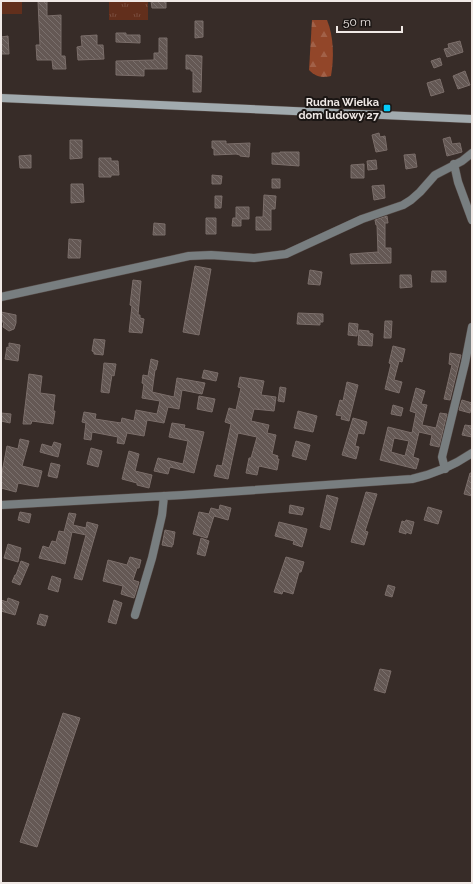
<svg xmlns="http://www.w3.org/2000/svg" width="473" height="884" font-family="Raleway,sans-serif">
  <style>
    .grass { fill: url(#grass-tufts) }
    .forest { fill: url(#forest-firs) }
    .park { fill: #622f1c }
    .building { fill: url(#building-back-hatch); stroke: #7b6e6a; fill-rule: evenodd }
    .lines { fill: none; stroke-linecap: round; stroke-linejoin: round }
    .street-casing { stroke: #554a46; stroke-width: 9 }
    .secondary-casing { stroke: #554a46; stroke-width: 9 }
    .street { stroke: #787e80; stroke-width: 8 }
    .secondary { stroke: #a1aaae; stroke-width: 8 }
    .poi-dot { fill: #04cbf9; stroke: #1b1614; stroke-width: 1.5 }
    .labels { text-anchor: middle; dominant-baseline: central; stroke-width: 4; stroke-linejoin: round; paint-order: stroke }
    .poi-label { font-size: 11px; font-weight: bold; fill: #f0e9e6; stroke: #1b1614; text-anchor: end }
  </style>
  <defs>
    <pattern id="grass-tufts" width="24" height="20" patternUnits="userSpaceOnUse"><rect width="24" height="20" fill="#622f1c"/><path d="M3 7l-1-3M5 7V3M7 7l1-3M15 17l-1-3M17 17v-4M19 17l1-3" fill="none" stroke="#794d3d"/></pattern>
    <pattern id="forest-firs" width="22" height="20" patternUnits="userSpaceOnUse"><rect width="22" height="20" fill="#924629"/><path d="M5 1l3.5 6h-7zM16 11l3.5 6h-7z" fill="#a26148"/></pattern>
    <pattern id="building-back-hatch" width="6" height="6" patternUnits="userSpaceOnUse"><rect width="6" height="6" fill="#645854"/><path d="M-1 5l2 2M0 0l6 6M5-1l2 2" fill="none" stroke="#7a706d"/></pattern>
  </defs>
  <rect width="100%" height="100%" fill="#372c28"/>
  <path class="grass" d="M 109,1 L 148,1 L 148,20 L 109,20 Z"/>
  <path class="forest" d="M 312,20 L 327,20 C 334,37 334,58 331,76 C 321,78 316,77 309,70 Z"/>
  <path class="park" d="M 1,1 L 22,1 L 22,14 L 1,14 Z"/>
  <path class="building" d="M 38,1 L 47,1 L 47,16 L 61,15 L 61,56 L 65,56 L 66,69 L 53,69 L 52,60 L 37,60 L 36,45 L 40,45 Z
    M 151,1 L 166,1 L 166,8 L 152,8 Z
    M 195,21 L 203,21 L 203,37 L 195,38 Z
    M 116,33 L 126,33 L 126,35 L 140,35 L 140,43 L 116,42 Z
    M 97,35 L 97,45 L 103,45 L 104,59 L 78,60 L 77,47 L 82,46 L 81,36 Z
    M 8,36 L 9,54 L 1,54 L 1,37 Z
    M 159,38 L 167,38 L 167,69 L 144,69 L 144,76 L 116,75 L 116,61 L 154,60 L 154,53 L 159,53 Z
    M 460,41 L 463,52 L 447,57 L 444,49 L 449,48 L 448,44 Z
    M 186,55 L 202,56 L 201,92 L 193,92 L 193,71 L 191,71 L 191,69 L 186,69 Z
    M 440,58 L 442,65 L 434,68 L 431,61 Z
    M 465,71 L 470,85 L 458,89 L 453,76 Z
    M 440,79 L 444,92 L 431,96 L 427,83 Z
    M 379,133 L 380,137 L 385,136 L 387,150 L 376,152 L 372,135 Z
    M 450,137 L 452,144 L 460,143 L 462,152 L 447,156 L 443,139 Z
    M 70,140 L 82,140 L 82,158 L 70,159 Z
    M 212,141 L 226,141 L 226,144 L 250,143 L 249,157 L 240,156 L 240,155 L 236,154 L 214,155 L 214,149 L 212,148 Z
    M 280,152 L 299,152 L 299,166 L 272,164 L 272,153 L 280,153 Z
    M 415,154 L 417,167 L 406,169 L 404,155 Z
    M 31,155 L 31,168 L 20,168 L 19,156 Z
    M 99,158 L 111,158 L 111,161 L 118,161 L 119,175 L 111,175 L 111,177 L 99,177 Z
    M 376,160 L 377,169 L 368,170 L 367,161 Z
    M 364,164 L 364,178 L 351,178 L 351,165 Z
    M 212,175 L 222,176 L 221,184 L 212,184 Z
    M 272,179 L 280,179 L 280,188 L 272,188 Z
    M 71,184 L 83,184 L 84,202 L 71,203 Z
    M 384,185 L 385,198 L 374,200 L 372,186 Z
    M 264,195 L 276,196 L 275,209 L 271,209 L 271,230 L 256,230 L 256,217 L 263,217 Z
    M 215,196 L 222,196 L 221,208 L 215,208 Z
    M 236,207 L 249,207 L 249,219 L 241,219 L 241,226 L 232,226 L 233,218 L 236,218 Z
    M 387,216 L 388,223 L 385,223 L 385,248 L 391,248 L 391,263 L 351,264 L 350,254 L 378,252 L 377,225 L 376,225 L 375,220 Z
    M 206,218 L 216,218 L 216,234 L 206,234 Z
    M 154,223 L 165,224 L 165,235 L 153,235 Z
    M 69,239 L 81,240 L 80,258 L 68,258 Z
    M 195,266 L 211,269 L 199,335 L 183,332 Z
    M 310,270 L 322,272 L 320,285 L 308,284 Z
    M 432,271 L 446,271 L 446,282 L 431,282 Z
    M 400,275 L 411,275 L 412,287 L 400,288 Z
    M 133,280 L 141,281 L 138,315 L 140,315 L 140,318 L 144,319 L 142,333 L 129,332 L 132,306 L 130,305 Z
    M 1,312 L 16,315 L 16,323 L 14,329 L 9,331 L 3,327 L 4,322 L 1,322 Z
    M 298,313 L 323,314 L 323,322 L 320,322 L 320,325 L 297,324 Z
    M 385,321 L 392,321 L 391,338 L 384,338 Z
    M 349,323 L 358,324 L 357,336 L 348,335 Z
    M 359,330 L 369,331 L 369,333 L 373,334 L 372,346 L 358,345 Z
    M 94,339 L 105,340 L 103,355 L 94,354 L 94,352 L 92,351 Z
    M 9,343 L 20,345 L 18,361 L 5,359 L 7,347 L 9,348 Z
    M 393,346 L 405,349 L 402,362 L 399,361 L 394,380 L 402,382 L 399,393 L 385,389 L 391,364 L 389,363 Z
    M 450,353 L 461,355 L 450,400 L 444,399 L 452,365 L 449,364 Z
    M 151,359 L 158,361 L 156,370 L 155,370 L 152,392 L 174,397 L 177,378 L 205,383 L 202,394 L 182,390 L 179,409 L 168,407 L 164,423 L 147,420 L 144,436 L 127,433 L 124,444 L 117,443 L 118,437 L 92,432 L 91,440 L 84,439 L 86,423 L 82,422 L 84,412 L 96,414 L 95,419 L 121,423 L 122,418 L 134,421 L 136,410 L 157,414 L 160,401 L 142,398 L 144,384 L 142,383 L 143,375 L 148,376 Z
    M 104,363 L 116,364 L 114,376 L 112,375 L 109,393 L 101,392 Z
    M 204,370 L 218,373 L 216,381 L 202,378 Z
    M 29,374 L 42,376 L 40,393 L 55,395 L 53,411 L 55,411 L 53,424 L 32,421 L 31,424 L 23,424 Z
    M 240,377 L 264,381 L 261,395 L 276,397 L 274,411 L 254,409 L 251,421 L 269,425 L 267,433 L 276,435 L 272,454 L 278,456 L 277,459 L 279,459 L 277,470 L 259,466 L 257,475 L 246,473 L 249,458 L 251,458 L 257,437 L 238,433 L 228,479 L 214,476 L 217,465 L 222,466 L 231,424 L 225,422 L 229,408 L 236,410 L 241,388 L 238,387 Z
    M 347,382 L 358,385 L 349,421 L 341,419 L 342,416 L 336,415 L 340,400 L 343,401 Z
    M 280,387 L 286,388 L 284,402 L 278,401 Z
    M 416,388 L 425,391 L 421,404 L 427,405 L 422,425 L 436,428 L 440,413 L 447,414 L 439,447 L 430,445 L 432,435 L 419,432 L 413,457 L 419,459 L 416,469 L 380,460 L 388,427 L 412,433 L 416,413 L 410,411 ZM 394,438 L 409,441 L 405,456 L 391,452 Z
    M 199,396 L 215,399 L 212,412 L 197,409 Z
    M 462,400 L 472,403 L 470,413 L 459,410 Z
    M 393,405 L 403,408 L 401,416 L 391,414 Z
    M 298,411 L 317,416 L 313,432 L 294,428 Z
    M 1,413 L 11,414 L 10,423 L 1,421 Z
    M 353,418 L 367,422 L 364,434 L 358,433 L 355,446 L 359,447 L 356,459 L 342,455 Z
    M 172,423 L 185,425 L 184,428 L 204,432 L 194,473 L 170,467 L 168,474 L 154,471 L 158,458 L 183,464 L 188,441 L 169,437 Z
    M 465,425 L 472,426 L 472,437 L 462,435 Z
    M 20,439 L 29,441 L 22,466 L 42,471 L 38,487 L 18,483 L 16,492 L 1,488 L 1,478 L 7,446 L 18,449 Z
    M 296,441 L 310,445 L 306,460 L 292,456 Z
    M 54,442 L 61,444 L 58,457 L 40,452 L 42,444 L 52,447 Z
    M 91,448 L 102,451 L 98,467 L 87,464 Z
    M 129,451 L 139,454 L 135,471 L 152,475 L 149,488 L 137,485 L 137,483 L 122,479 Z
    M 51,463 L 60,465 L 57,478 L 48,476 Z
    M 470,473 L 472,473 L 472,496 L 464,494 Z
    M 366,492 L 377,494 L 365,531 L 368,532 L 364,545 L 351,542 Z
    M 327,495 L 338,498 L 330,530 L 320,527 Z
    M 220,505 L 231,508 L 228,520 L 214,516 L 207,538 L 193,534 L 199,512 L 209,514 L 211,508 L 219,510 Z
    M 290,505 L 304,508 L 302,515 L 289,513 Z
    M 428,507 L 442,511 L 438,524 L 424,520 Z
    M 20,512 L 31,514 L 29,523 L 18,520 Z
    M 69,513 L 76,514 L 73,525 L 86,528 L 87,522 L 98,525 L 82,580 L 74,578 L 86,535 L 72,532 L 65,564 L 39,558 L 43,546 L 49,548 L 52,541 L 56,542 L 59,531 L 64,532 Z
    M 406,520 L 414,522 L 411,534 L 406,532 L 406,534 L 399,532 L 402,521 L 405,522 Z
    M 279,522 L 307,529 L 302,547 L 293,544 L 294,541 L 275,536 Z
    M 165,530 L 175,532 L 173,545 L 172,545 L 172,547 L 162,545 Z
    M 201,538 L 209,541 L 205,556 L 197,554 Z
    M 8,544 L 21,548 L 18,562 L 4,558 Z
    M 130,557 L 141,560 L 139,568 L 137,568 L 133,580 L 139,582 L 134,598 L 121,594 L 123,586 L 103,581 L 108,560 L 127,565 Z
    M 286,557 L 304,562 L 301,572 L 299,572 L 293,594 L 283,591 L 282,594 L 274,592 Z
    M 21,561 L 29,564 L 20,585 L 12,582 L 15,575 L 16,575 Z
    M 52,576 L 61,579 L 58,592 L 48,589 Z
    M 388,585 L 395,587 L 392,597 L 385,595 Z
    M 8,598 L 19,602 L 15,615 L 1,611 L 1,600 L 7,602 Z
    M 114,600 L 122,603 L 116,624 L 108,622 Z
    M 40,614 L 48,616 L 45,626 L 37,624 Z
    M 380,669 L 391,671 L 385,693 L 374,690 Z
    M 63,713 L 80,718 L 37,847 L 20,842 Z"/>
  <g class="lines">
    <defs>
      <path id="street" d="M 454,164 L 458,182 L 472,220
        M 1,297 L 189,256 L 211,255 L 254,258 L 286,254 L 362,219 L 403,205 L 411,200 L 420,192 L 435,175 L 462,161 L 472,153
        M 445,469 L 442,457 L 465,363 L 472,327
        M 1,505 L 183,495 L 412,479 C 434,474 453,466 472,453
        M 135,615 L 152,558 L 162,515 L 164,496"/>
      <path id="secondary" d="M 1,98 L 472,119"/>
    </defs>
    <use href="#street" class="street-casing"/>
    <use href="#secondary" class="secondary-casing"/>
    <use href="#street" class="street"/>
    <use href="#secondary" class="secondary"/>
  </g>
  <rect class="poi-dot" x="383" y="104" width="8" height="8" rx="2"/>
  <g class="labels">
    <g class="poi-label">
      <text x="379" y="102">Rudna Wielka<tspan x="379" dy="13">dom ludowy 27</tspan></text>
    </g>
  </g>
  <rect width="473" height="884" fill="none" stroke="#f0e9e6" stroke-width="4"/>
  <path d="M337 26v6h65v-6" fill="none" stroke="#f0e9e6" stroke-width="2"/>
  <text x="343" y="26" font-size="12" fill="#f0e9e6" stroke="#1b1614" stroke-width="3" paint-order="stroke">50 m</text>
</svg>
